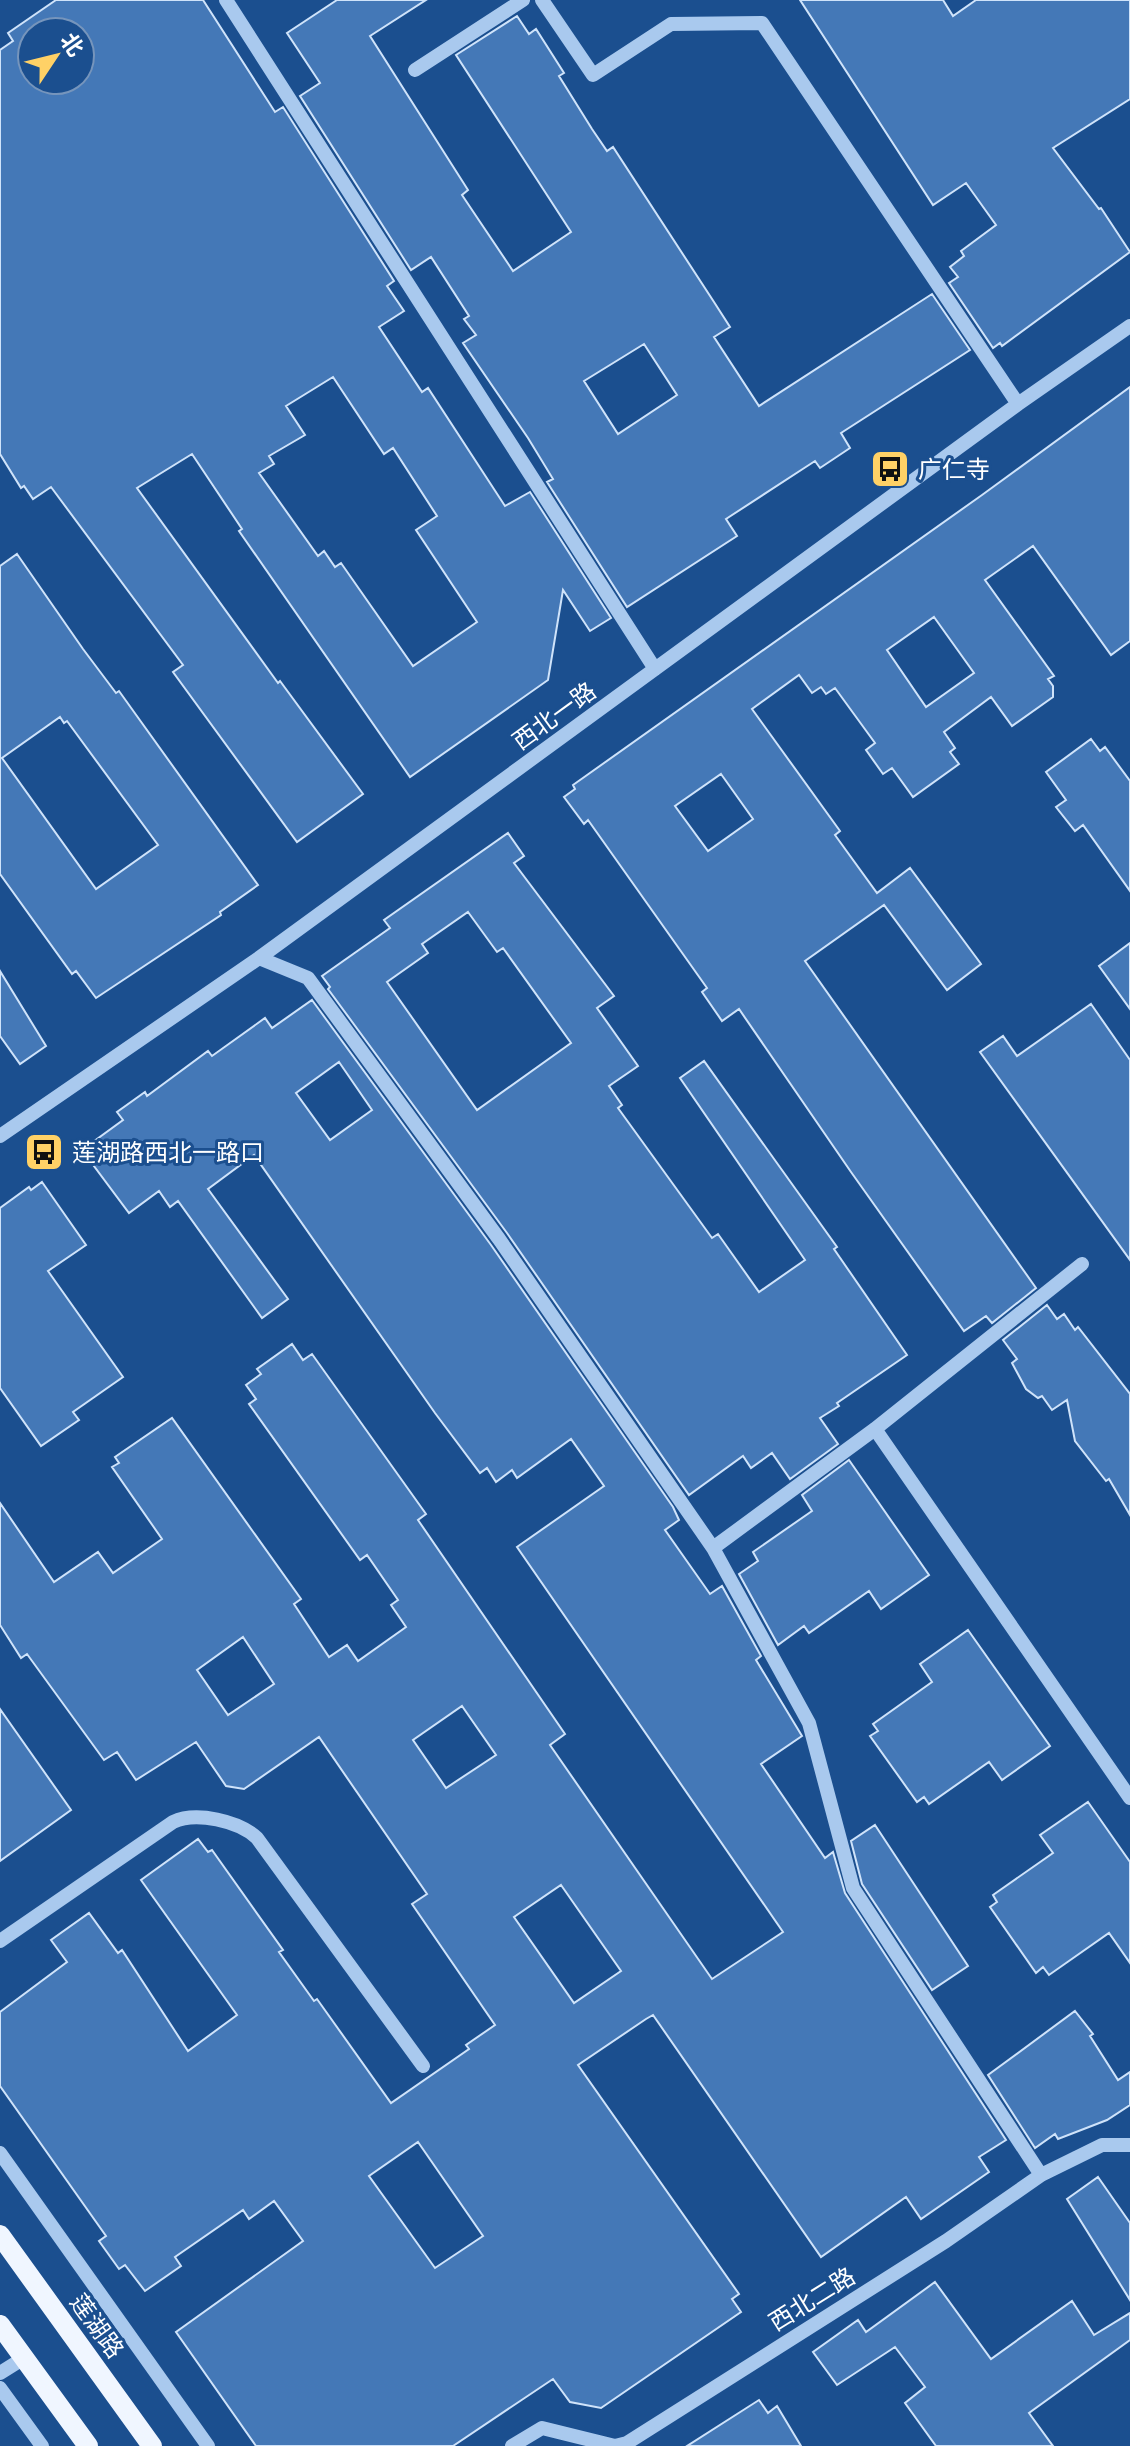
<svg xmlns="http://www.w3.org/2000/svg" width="1130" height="2446" font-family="Raleway,'Noto Sans SC',sans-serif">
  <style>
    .building { fill: #4478b7; stroke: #cfe3fa; stroke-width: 2; fill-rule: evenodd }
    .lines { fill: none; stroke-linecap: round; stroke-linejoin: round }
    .minor { stroke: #a9c9ee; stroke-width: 14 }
    .major { stroke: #f0f6ff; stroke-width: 20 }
    .labels { text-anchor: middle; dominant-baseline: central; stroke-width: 6; stroke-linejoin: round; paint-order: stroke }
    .poi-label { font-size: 24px; fill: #fff; stroke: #1b4f8f; text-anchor: start }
    .street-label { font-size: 24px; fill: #fff; stroke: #1b4f8f }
  </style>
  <rect width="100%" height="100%" fill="#1b4f8f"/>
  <path class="building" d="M 56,0 L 203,0 L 275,112 L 283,107 L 394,281 L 387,286 L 404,311 L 379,327 L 422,392 L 428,388 L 505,506 L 530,492 L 611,618 L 590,631 L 563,590 L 548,680 L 410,777 L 239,531 L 242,529 L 192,454 L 137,488 L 278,683 L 280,681 L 363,794 L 297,842 L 173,672 L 183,665 L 51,487 L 33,499 L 24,486 L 21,488 L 0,454 L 0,50 L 13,41 L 8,33 ZM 32,32 L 80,32 L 80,80 L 32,80 ZM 333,377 L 384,454 L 393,448 L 437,516 L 416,530 L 477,622 L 413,666 L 341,563 L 335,567 L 324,551 L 318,556 L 259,473 L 274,464 L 269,456 L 305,435 L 286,406 Z
    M 337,0 L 426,0 L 370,36 L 468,190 L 462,195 L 513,271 L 571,232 L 456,55 L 517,16 L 529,34 L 536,29 L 564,73 L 559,76 L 592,129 L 607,151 L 613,147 L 714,302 L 730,327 L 714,337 L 759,406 L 932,294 L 970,350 L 841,433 L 850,448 L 820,468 L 815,461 L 726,519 L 737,536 L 627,607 L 547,482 L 553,479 L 528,438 L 463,343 L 476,335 L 464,319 L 469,316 L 431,257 L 411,270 L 300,96 L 320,83 L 287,33 ZM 644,344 L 677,395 L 618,434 L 584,381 Z
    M 800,0 L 943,0 L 953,16 L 976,0 L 1130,0 L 1130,99 L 1053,148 L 1099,209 L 1101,208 L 1130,252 L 1002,346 L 1000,343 L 993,348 L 949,283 L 958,277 L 950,267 L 964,256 L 961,251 L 996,225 L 966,183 L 933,205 Z
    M 1130,387 L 1130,641 L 1111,655 L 1033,546 L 985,580 L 1054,676 L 1048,679 L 1053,686 L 1053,697 L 1012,726 L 991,697 L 944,732 L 955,748 L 950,752 L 959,764 L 913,797 L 892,768 L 883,774 L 866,750 L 875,743 L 835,688 L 826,694 L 821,687 L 812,693 L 799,675 L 752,709 L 840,831 L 835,835 L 877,893 L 910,868 L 981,964 L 947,990 L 884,905 L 805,961 L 1036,1288 L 992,1323 L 986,1316 L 964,1331 L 851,1172 L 739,1009 L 722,1021 L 702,992 L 707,988 L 588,820 L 584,824 L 564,797 L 575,789 L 573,785 L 982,495 ZM 934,617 L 974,673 L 926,707 L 887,650 ZM 721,774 L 753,819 L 708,851 L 675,806 Z
    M 17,554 L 83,649 L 116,693 L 119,691 L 258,885 L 220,912 L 221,915 L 96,998 L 76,971 L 72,974 L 0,874 L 0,566 ZM 60,717 L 64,723 L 67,721 L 158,845 L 96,889 L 2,758 Z
    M 1091,739 L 1100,751 L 1105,747 L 1130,781 L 1130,891 L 1083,825 L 1075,831 L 1056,807 L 1066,800 L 1046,772 Z
    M 508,833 L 524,856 L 514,863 L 614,996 L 597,1008 L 638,1066 L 609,1086 L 622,1105 L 618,1108 L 712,1238 L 718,1234 L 759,1292 L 805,1260 L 680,1078 L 704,1061 L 837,1247 L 834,1249 L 907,1355 L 837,1403 L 839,1406 L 820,1418 L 838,1444 L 790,1479 L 772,1453 L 751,1468 L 743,1456 L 689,1495 L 507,1233 L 328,989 L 330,987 L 322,976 L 390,928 L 384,920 ZM 468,912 L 497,952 L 503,948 L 571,1043 L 477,1110 L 387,982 L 428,953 L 422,944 Z
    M 1130,943 L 1130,1009 L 1099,966 Z
    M 0,971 L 46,1046 L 20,1064 L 0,1036 Z
    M 312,1000 L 491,1245 L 673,1507 L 679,1520 L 665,1530 L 710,1594 L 722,1586 L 761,1656 L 756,1660 L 802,1736 L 761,1764 L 825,1858 L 833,1852 L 845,1893 L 1006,2140 L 979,2157 L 989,2172 L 921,2219 L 906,2197 L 821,2257 L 653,2015 L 646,2019 L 578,2065 L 739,2294 L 732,2299 L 741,2312 L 601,2408 L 570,2402 L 553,2379 L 453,2446 L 256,2446 L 176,2332 L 303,2241 L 274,2201 L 249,2219 L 243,2210 L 175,2257 L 181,2266 L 145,2291 L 125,2265 L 119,2269 L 99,2241 L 106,2236 L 0,2086 L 0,2012 L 67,1962 L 51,1940 L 89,1913 L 118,1953 L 122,1950 L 188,2051 L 237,2015 L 141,1880 L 198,1839 L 208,1852 L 212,1850 L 283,1950 L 279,1952 L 314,2001 L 317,1999 L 391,2103 L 469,2049 L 466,2045 L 495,2025 L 412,1904 L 427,1894 L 319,1737 L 244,1789 L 226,1786 L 196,1742 L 136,1780 L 117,1752 L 104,1760 L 27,1654 L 21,1658 L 0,1625 L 0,1503 L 54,1582 L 98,1552 L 113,1573 L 162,1539 L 112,1467 L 119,1463 L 115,1457 L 172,1418 L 301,1599 L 294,1604 L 329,1657 L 347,1645 L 358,1661 L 406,1627 L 391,1605 L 398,1600 L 367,1555 L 360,1560 L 249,1404 L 256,1399 L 246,1385 L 261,1374 L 257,1369 L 292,1344 L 303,1360 L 312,1354 L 426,1514 L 418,1520 L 565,1734 L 550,1745 L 712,1979 L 783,1932 L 517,1547 L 604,1486 L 571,1439 L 517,1478 L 512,1470 L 496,1482 L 487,1468 L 480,1473 L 435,1413 L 254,1155 L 208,1189 L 288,1299 L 262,1318 L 178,1201 L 170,1207 L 159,1191 L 129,1213 L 82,1150 L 123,1120 L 117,1112 L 145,1092 L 147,1096 L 208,1051 L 212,1056 L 265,1018 L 272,1028 ZM 339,1062 L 372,1110 L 330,1140 L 296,1093 ZM 243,1637 L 274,1684 L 228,1715 L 197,1670 ZM 462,1706 L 496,1755 L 446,1788 L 413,1740 ZM 561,1885 L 621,1971 L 574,2003 L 514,1917 ZM 418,2142 L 483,2236 L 435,2268 L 369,2176 Z
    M 1091,1004 L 1130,1060 L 1130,1260 L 980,1052 L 1003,1036 L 1017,1056 Z
    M 42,1182 L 86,1245 L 48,1271 L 123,1377 L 73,1412 L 79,1420 L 41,1446 L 0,1388 L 0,1208 L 29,1187 L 31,1190 Z
    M 1047,1305 L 1057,1319 L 1064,1314 L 1075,1330 L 1078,1327 L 1130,1394 L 1130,1515 L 1109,1479 L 1106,1481 L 1075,1441 L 1067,1400 L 1052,1410 L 1042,1396 L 1038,1398 L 1026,1389 L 1012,1363 L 1017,1359 L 1003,1340 Z
    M 849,1460 L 929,1575 L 881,1609 L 869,1591 L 809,1633 L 804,1626 L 778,1645 L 739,1574 L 758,1561 L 753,1552 L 812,1511 L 802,1495 Z
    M 968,1630 L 1050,1746 L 1002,1780 L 989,1762 L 929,1804 L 924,1797 L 917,1802 L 870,1736 L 878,1731 L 873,1724 L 932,1682 L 920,1664 Z
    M 0,1709 L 71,1810 L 0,1861 Z
    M 1088,1802 L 1130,1862 L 1130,1963 L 1109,1933 L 1049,1975 L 1043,1967 L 1036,1973 L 990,1907 L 997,1902 L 993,1895 L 1053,1853 L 1040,1835 Z
    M 875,1825 L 968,1966 L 932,1990 L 862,1884 L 851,1841 Z
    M 1075,2011 L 1093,2034 L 1090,2036 L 1118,2080 L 1130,2072 L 1130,2105 L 1107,2120 L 1058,2139 L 1055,2134 L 1035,2148 L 988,2075 Z
    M 1098,2177 L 1130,2223 L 1130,2300 L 1067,2199 Z
    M 935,2282 L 991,2359 L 1072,2301 L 1094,2335 L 1130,2313 L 1130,2340 L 1029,2413 L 1053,2446 L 936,2446 L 905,2403 L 925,2387 L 895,2347 L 837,2385 L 813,2352 L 858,2320 L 866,2332 Z
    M 759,2400 L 768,2413 L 777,2406 L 801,2446 L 687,2446 Z"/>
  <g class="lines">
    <path class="minor" d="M 226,0 L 655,669
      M 542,0 L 593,75 L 671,24 L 762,23 L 1018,404
      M 415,70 L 523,0
      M 259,958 L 308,978 L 499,1239 L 713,1548 L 809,1723 L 853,1888 L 1041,2175
      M 0,1136 L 259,958 L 1018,404 L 1130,326
      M 875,1429 L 1130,1798
      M 713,1548 L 875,1429 L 1082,1264
      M 0,1941 L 173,1822 C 196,1811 239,1821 257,1838 L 423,2066
      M 0,2153 L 208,2446
      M 0,2373 L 24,2358
      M 0,2388 L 42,2446
      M 512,2446 L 542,2428 L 615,2446 L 627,2443 L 946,2241 L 1041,2175 L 1102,2145 L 1130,2145"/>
    <path class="major" d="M 0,2235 L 152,2446
      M 0,2325 L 88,2446"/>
  </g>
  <defs>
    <symbol id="bus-square" viewBox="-11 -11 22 22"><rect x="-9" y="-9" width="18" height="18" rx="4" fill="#ffd166" stroke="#1b4f8f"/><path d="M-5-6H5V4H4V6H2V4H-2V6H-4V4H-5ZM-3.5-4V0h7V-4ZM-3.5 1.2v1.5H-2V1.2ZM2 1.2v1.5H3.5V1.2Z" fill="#111"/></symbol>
  </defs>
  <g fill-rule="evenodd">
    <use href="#bus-square" x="868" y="447" width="44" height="44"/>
    <use href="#bus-square" x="22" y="1130" width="44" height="44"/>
  </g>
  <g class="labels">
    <g class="poi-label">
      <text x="918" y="469">广仁寺</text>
      <text x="72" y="1152">莲湖路西北一路口</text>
    </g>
    <g class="street-label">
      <text transform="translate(554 716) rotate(-36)">西北一路</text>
      <text transform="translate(812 2299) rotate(-32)">西北二路</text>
      <text transform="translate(97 2326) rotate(54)">莲湖路</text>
    </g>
  </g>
  <g transform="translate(56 56) rotate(55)"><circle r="38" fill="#1b4f8f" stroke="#7695bc" stroke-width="2"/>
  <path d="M0-6L14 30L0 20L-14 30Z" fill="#ffd166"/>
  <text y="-12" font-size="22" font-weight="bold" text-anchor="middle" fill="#ffffff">北</text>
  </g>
</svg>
